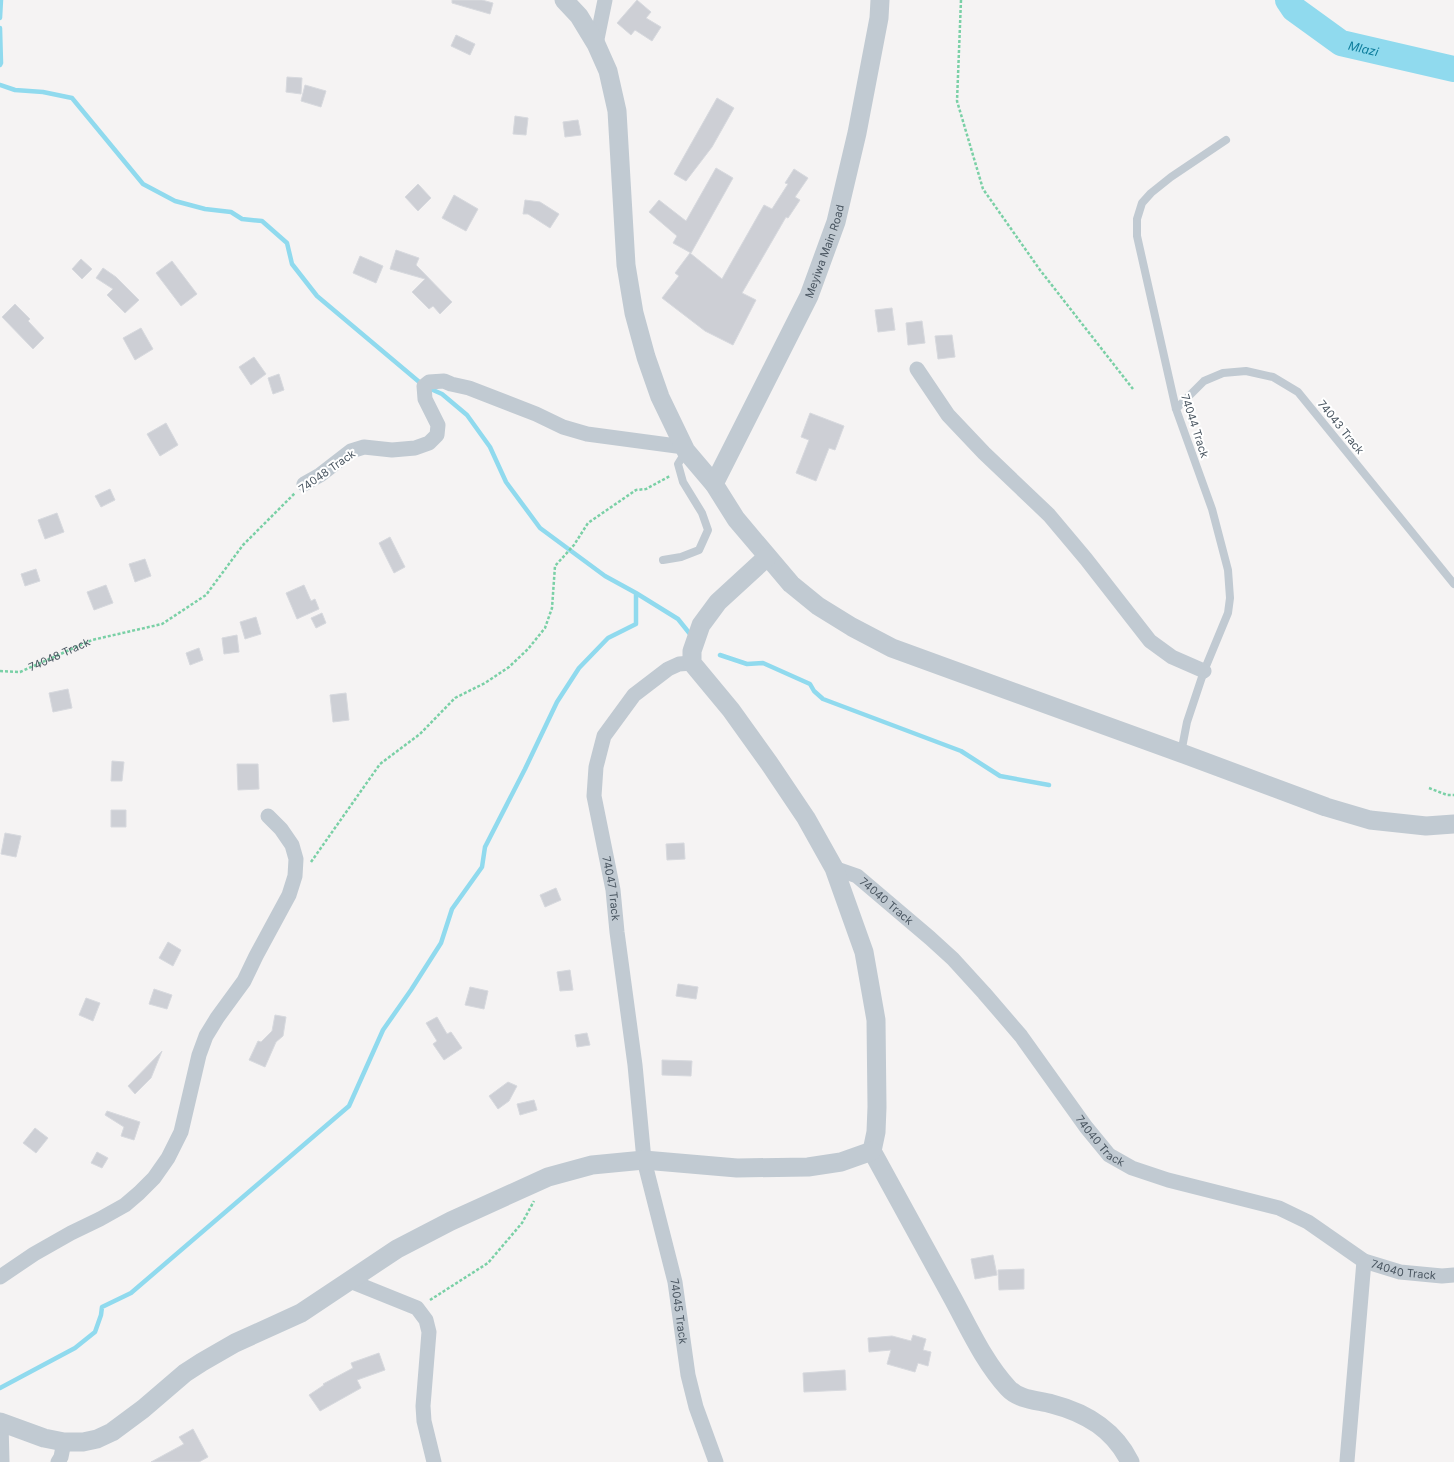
<svg xmlns="http://www.w3.org/2000/svg" width="1454" height="1462" font-family="Inter,sans-serif">
  <style>
    .lines { fill: none; stroke-linecap: round; stroke-linejoin: round }
    .stream { stroke: #90daee; stroke-width: 4.5 }
    .river { stroke: #90daee; stroke-width: 26 }
    .building { fill: #cdcfd5; stroke: #d7d9de }
    .path { stroke: #7ad0a6; stroke-width: 2.5; stroke-dasharray: 3 2; stroke-linecap: butt }
    .service { stroke: #c1cad2; stroke-width: 8 }
    .minor { stroke: #c1cad2; stroke-width: 15 }
    .tertiary { stroke: #c1cad2; stroke-width: 19 }
    .labels { text-anchor: middle; dominant-baseline: central; stroke-width: 4; stroke-linejoin: round; paint-order: stroke }
    .street-label { font-size: 11px; fill: #4a5661; stroke: #fff }
    .water-label { font-size: 12px; font-style: italic; fill: #0c7c9b; stroke: #fff }
  </style>
  <rect width="100%" height="100%" fill="#f5f3f3"/>
  <g class="lines">
    <path class="stream" d="M 0,18 L 1,0
      M 0,28 L 1,63 L 0,65
      M 0,85 L 15,90 L 43,92 L 72,98 L 143,184 L 175,201 L 205,209 L 231,212 L 242,219 L 262,221 L 287,243 L 292,264 L 317,296 L 424,386 L 442,394 L 467,415 L 490,447 L 506,482 L 540,528 L 605,576 L 636,593 L 678,619 L 690,634
      M 720,655 L 747,664 L 763,663 L 810,684 L 814,691 L 823,699 L 961,751 L 1000,776 L 1049,785
      M 0,1388 L 75,1348 L 95,1332 L 101,1315 L 102,1307 L 131,1293 L 349,1106 L 383,1030 L 411,990 L 441,943 L 452,909 L 482,867 L 485,847 L 525,769 L 557,702 L 579,668 L 608,638 L 636,624 L 636,593"/>
    <path class="river" id="s1" d="M 1288,0 L 1294,9 L 1341,43 L 1454,69"/>
  </g>
  <path class="building" d="M 452,0 L 482,0 L 493,3 L 490,14 L 452,3 Z
    M 637,0 L 651,12 L 646,18 L 661,27 L 652,41 L 635,30 L 631,35 L 617,23 Z
    M 456,35 L 475,44 L 470,55 L 451,46 Z
    M 287,77 L 302,78 L 301,94 L 286,92 Z
    M 305,85 L 326,91 L 321,107 L 301,101 Z
    M 717,98 L 734,108 L 712,147 L 686,181 L 674,174 Z
    M 515,116 L 528,118 L 526,135 L 513,134 Z
    M 578,120 L 581,135 L 565,137 L 563,122 Z
    M 716,168 L 733,178 L 691,253 L 673,243 L 677,236 L 649,212 L 659,200 L 686,221 Z
    M 794,169 L 808,178 L 795,197 L 800,200 L 788,218 L 786,217 L 742,293 L 756,300 L 733,345 L 705,331 L 662,298 L 679,276 L 675,273 L 690,253 L 722,279 L 764,205 L 772,209 L 788,184 L 785,183 Z
    M 418,184 L 431,198 L 418,211 L 405,197 Z
    M 454,195 L 478,209 L 466,231 L 442,218 Z
    M 525,200 L 540,202 L 559,214 L 550,228 L 528,214 L 523,214 Z
    M 396,250 L 419,258 L 416,265 L 452,302 L 440,314 L 433,306 L 429,309 L 412,292 L 425,279 L 390,269 Z
    M 360,256 L 383,266 L 376,283 L 353,273 Z
    M 81,259 L 92,269 L 82,279 L 72,269 Z
    M 172,261 L 197,294 L 181,306 L 156,273 Z
    M 103,268 L 116,277 L 139,300 L 125,313 L 107,295 L 113,289 L 96,278 Z
    M 15,304 L 30,319 L 28,321 L 44,338 L 33,349 L 2,317 Z
    M 892,308 L 895,330 L 878,332 L 875,310 Z
    M 922,321 L 925,343 L 908,345 L 906,323 Z
    M 141,328 L 153,349 L 135,360 L 123,338 Z
    M 952,335 L 955,357 L 938,359 L 935,336 Z
    M 254,357 L 266,374 L 251,385 L 239,367 Z
    M 279,374 L 284,390 L 273,394 L 268,378 Z
    M 810,413 L 844,426 L 835,450 L 829,448 L 816,481 L 796,473 L 809,440 L 801,437 Z
    M 166,423 L 178,445 L 160,456 L 147,434 Z
    M 110,489 L 115,500 L 101,507 L 95,496 Z
    M 57,513 L 64,532 L 45,539 L 38,520 Z
    M 390,537 L 405,567 L 394,573 L 379,543 Z
    M 145,559 L 151,576 L 135,582 L 129,564 Z
    M 36,569 L 40,581 L 25,586 L 21,574 Z
    M 106,585 L 113,603 L 94,610 L 87,592 Z
    M 304,585 L 311,601 L 315,599 L 319,609 L 297,619 L 286,593 Z
    M 322,613 L 326,623 L 316,628 L 311,618 Z
    M 256,617 L 261,634 L 245,639 L 240,622 Z
    M 237,635 L 239,652 L 224,654 L 222,638 Z
    M 199,648 L 203,660 L 190,665 L 186,653 Z
    M 68,689 L 72,708 L 53,712 L 49,693 Z
    M 346,693 L 349,720 L 333,722 L 330,695 Z
    M 112,761 L 124,762 L 122,781 L 111,781 Z
    M 237,764 L 258,764 L 259,789 L 238,790 Z
    M 111,810 L 126,810 L 126,827 L 111,827 Z
    M 5,833 L 21,836 L 16,857 L 1,854 Z
    M 684,843 L 685,859 L 667,860 L 666,844 Z
    M 556,888 L 561,900 L 545,907 L 540,895 Z
    M 168,942 L 181,950 L 173,966 L 159,958 Z
    M 570,970 L 573,990 L 560,991 L 557,972 Z
    M 678,984 L 698,987 L 696,999 L 676,996 Z
    M 470,987 L 488,991 L 484,1009 L 465,1005 Z
    M 154,989 L 172,995 L 167,1009 L 149,1004 Z
    M 86,998 L 100,1003 L 93,1021 L 79,1015 Z
    M 275,1015 L 286,1017 L 283,1036 L 276,1042 L 265,1067 L 249,1060 L 258,1041 L 261,1042 L 272,1031 Z
    M 437,1017 L 447,1034 L 451,1032 L 462,1048 L 444,1060 L 433,1044 L 437,1041 L 426,1023 Z
    M 587,1033 L 590,1045 L 577,1047 L 575,1035 Z
    M 162,1051 L 151,1078 L 135,1094 L 128,1086 Z
    M 662,1060 L 692,1061 L 691,1076 L 662,1075 Z
    M 508,1082 L 517,1086 L 509,1101 L 498,1109 L 489,1096 Z
    M 534,1100 L 537,1110 L 520,1115 L 517,1104 Z
    M 107,1111 L 140,1122 L 134,1140 L 121,1136 L 124,1127 L 105,1115 Z
    M 35,1128 L 48,1138 L 36,1153 L 23,1143 Z
    M 97,1152 L 108,1158 L 102,1168 L 91,1163 Z
    M 993,1255 L 997,1275 L 975,1279 L 971,1259 Z
    M 1024,1269 L 1024,1289 L 999,1290 L 998,1270 Z
    M 913,1335 L 926,1339 L 923,1350 L 931,1352 L 928,1366 L 918,1363 L 915,1372 L 887,1364 L 891,1350 L 869,1352 L 868,1338 L 892,1336 L 911,1341 Z
    M 379,1353 L 385,1370 L 357,1380 L 361,1388 L 320,1411 L 309,1395 L 324,1385 L 323,1384 L 353,1368 L 351,1363 Z
    M 845,1370 L 846,1390 L 804,1392 L 803,1373 Z
    M 193,1429 L 208,1457 L 199,1462 L 151,1462 L 184,1444 L 179,1437 Z"/>
  <g class="lines">
    <g class="path">
      <path d="M 961,0 L 957,101 L 983,189 L 1040,270 L 1133,389"/>
      <path id="s2" d="M 0,671 L 20,672 L 92,640 L 162,624 L 206,595 L 243,545 L 295,493"/>
      <path d="M 1429,788 L 1447,795 L 1454,795"/>
      <path d="M 311,862 L 380,764 L 420,734 L 455,698 L 485,683 L 509,667 L 528,649 L 545,628 L 552,608 L 555,566 L 574,545 L 588,523 L 636,490 L 646,489 L 670,476"/>
      <path d="M 430,1300 L 488,1263 L 522,1223 L 534,1201"/>
    </g>
    <path class="service" d="M 1176,409 L 1204,381 L 1223,373 L 1246,371 L 1273,377 L 1298,392 L 1454,584
      M 663,560 L 681,557 L 699,550 L 708,530 L 702,513 L 683,482 L 678,464 L 686,451
      M 1181,753 L 1187,722 L 1204,671 L 1228,613 L 1230,598 L 1228,570 L 1212,509 L 1176,409 L 1137,236 L 1137,219 L 1142,203 L 1151,193 L 1171,177 L 1226,140"/>
    <g class="minor">
      <path d="M 596,44 L 605,0"/>
      <path d="M 917,369 L 948,415 L 984,453 L 1049,515 L 1086,559 L 1150,641 L 1172,657 L 1204,671"/>
      <path d="M 304,484 L 320,475 L 351,451 L 364,447 L 392,450 L 415,448 L 429,443 L 437,435 L 438,425 L 425,399 L 424,386 L 429,382 L 444,381 L 451,384 L 469,388 L 536,414 L 563,427 L 587,434 L 684,447"/>
      <path id="s3" d="M 692,663 L 679,664 L 668,669 L 634,695 L 604,736 L 596,767 L 594,796 L 613,890 L 617,932 L 635,1065 L 644,1160 L 675,1282 L 688,1375 L 696,1407 L 716,1462"/>
      <path id="s4" d="M 834,868 L 857,876 L 930,938 L 953,959 L 984,993 L 1021,1036 L 1086,1127 L 1109,1155 L 1132,1168 L 1168,1180 L 1279,1208 L 1308,1222 L 1364,1261 L 1400,1272 L 1442,1276 L 1454,1275"/>
      <path d="M 0,1277 L 34,1254 L 71,1233 L 100,1219 L 125,1205 L 139,1193 L 154,1178 L 168,1158 L 181,1132 L 199,1055 L 206,1036 L 217,1018 L 244,981 L 256,956 L 289,895 L 295,876 L 296,859 L 292,845 L 281,829 L 268,816"/>
      <path d="M 350,1281 L 417,1308 L 426,1320 L 429,1332 L 423,1406 L 424,1421 L 434,1462"/>
      <path d="M 1,1422 L 2,1462"/>
      <path d="M 1347,1461 L 1364,1261"/>
      <path d="M 58,1462 L 61,1457 L 64,1442"/>
    </g>
    <g class="tertiary">
      <path d="M 564,0 L 579,16 L 596,44 L 608,71 L 617,111 L 626,265 L 634,313 L 646,357 L 660,397 L 686,451 L 714,484 L 736,519 L 791,584 L 818,606 L 852,627 L 892,648 L 1181,753 L 1326,807 L 1370,820 L 1426,826 L 1454,824"/>
      <path id="s5" d="M 714,484 L 809,296 L 836,222 L 857,133 L 879,18 L 880,0"/>
      <path d="M 767,557 L 718,602 L 701,625 L 692,651 L 692,663 L 731,710 L 769,763 L 806,818 L 834,868 L 864,952 L 876,1020 L 877,1107 L 876,1132 L 872,1151 C 899,1200 926,1249 952,1297 C 969,1328 984,1362 1008,1388 C 1019,1400 1037,1400 1052,1404 C 1087,1413 1114,1430 1130,1462"/>
      <path d="M 0,1422 L 44,1438 L 64,1442 L 83,1442 L 97,1439 L 112,1432 L 143,1409 L 185,1373 L 202,1362 L 235,1343 L 301,1313 L 397,1249 L 451,1221 L 548,1177 L 592,1165 L 644,1160 L 737,1168 L 808,1167 L 841,1162 L 872,1151"/>
    </g>
  </g>
  <g class="labels">
    <g class="street-label">
      <text stroke="none"><textPath href="#s5" startOffset="258">Meyiwa Main Road</textPath></text>
      <text transform="translate(1195 426) rotate(72)">74044 Track</text>
      <text transform="translate(1341 427) rotate(51)">74043 Track</text>
      <text transform="translate(327 471) rotate(-35)">74048 Track</text>
      <text stroke="none"><textPath href="#s2" startOffset="63">74048 Track</textPath></text>
      <text stroke="none"><textPath href="#s3" startOffset="274">74047 Track</textPath></text>
      <text stroke="none"><textPath href="#s4" startOffset="63">74040 Track</textPath></text>
      <text stroke="none"><textPath href="#s4" startOffset="386">74040 Track</textPath></text>
      <text stroke="none"><textPath href="#s4" startOffset="722">74040 Track</textPath></text>
      <text stroke="none"><textPath href="#s3" startOffset="703">74045 Track</textPath></text>
    </g>
    <g class="water-label">
      <text stroke="none"><textPath href="#s1" startOffset="92">Mlazi</textPath></text>
    </g>
  </g>
</svg>
